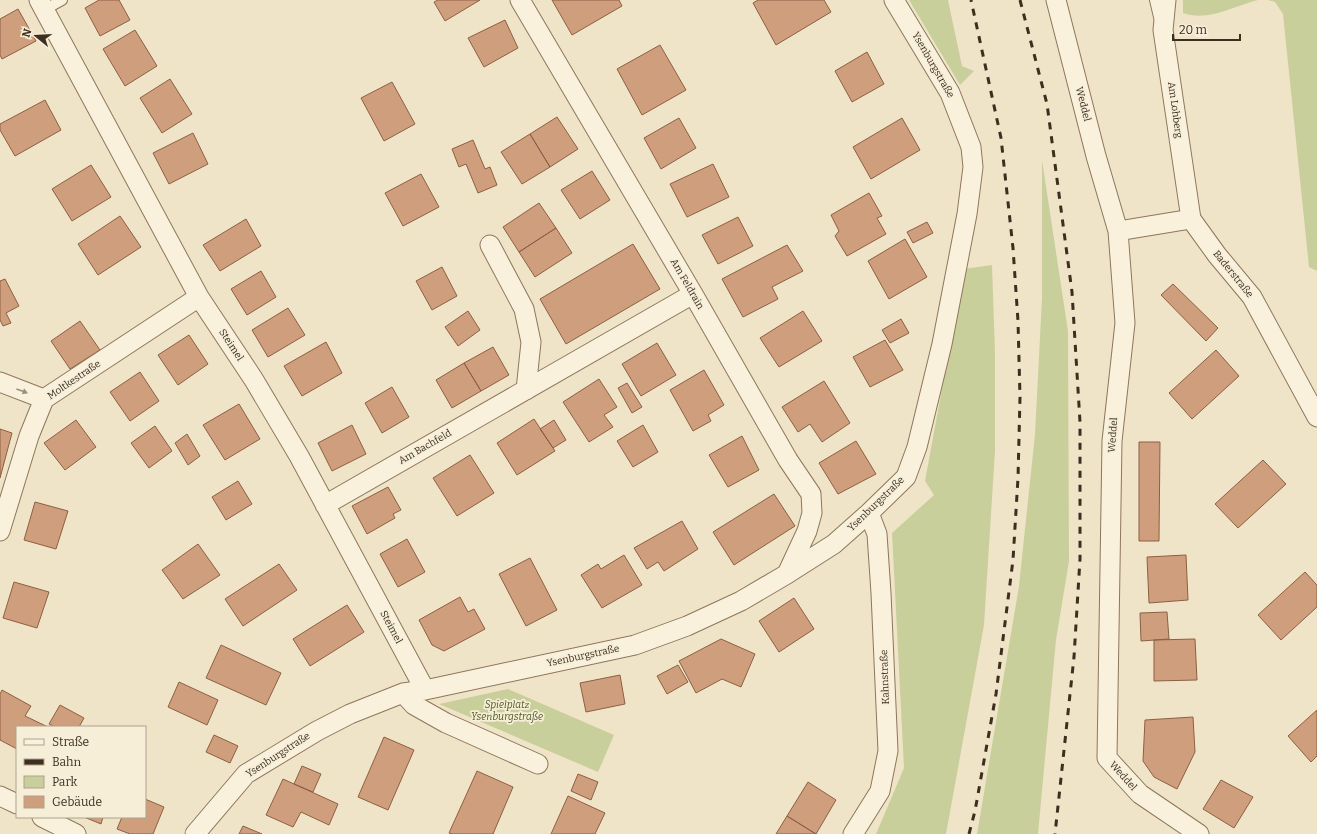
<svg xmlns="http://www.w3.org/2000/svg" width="1317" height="834" font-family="Bitter,serif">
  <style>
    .green { fill: #c9cf9b }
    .building { fill: #cf9f7d; stroke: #8d5f41 }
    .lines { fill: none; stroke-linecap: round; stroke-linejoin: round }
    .service-casing { stroke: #8d765c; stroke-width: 12 }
    .minor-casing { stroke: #8d765c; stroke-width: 21 }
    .service { stroke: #faf1dc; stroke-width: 10 }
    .minor { stroke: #faf1dc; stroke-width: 19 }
    .rail { stroke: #3d2e20; stroke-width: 3; stroke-dasharray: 7 7; stroke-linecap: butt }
    .oneway { fill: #9c907e }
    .labels { text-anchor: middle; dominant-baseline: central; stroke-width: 3.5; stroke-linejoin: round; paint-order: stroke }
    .street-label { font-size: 10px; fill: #3d2e20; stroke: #f7eed8 }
    .park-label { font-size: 10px; font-style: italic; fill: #4d5a26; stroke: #f7eed8 }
  </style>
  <rect width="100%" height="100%" fill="#f0e4c8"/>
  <path class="green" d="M 909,0 L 948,0 L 962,66 L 974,71 L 960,85 Z
    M 1183,0 L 1258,0 C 1234,6 1208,22 1183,13 Z
    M 1268,0 L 1317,0 L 1317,271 L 1309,267 L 1283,14 L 1275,2 Z
    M 1042,160 L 1068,331 L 1069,561 L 1056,640 L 1038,834 L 977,834 L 1019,586 L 1035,434 L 1042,298 Z
    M 992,265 L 995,352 L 995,451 L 984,625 L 946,834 L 876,834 L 904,768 L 892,533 L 934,495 L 925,481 L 964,269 Z
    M 508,689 L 614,735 L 598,772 L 439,704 Z"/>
  <path class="building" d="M 99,0 L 119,0 L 130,20 L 100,36 L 85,8 Z
    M 438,0 L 480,0 L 445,21 L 434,2 Z
    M 552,0 L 619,0 L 622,6 L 572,35 Z
    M 758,0 L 824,0 L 831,12 L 776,45 L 753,3 Z
    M 18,9 L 36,41 L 2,59 L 0,55 L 0,19 Z
    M 505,20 L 518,48 L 484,67 L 468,38 Z
    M 135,30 L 157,66 L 125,86 L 103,49 Z
    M 660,45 L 686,90 L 642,115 L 617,69 Z
    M 867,52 L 884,84 L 852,102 L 835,71 Z
    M 170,79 L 192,114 L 162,133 L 140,98 Z
    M 392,82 L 415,124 L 384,141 L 361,98 Z
    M 45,100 L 61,130 L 15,156 L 0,130 L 0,124 Z
    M 557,117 L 578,149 L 550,167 L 530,134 Z
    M 679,118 L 696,148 L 661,169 L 644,138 Z
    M 902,118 L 920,150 L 871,179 L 853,147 Z
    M 193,133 L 208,164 L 169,184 L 153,153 Z
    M 530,134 L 550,167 L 522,184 L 501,152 Z
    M 473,140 L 485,169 L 490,167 L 497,185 L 478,193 L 466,164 L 459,167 L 452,149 Z
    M 713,164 L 729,197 L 687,217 L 670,184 Z
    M 91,165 L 111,197 L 72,221 L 52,189 Z
    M 592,171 L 610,200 L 580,219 L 561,190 Z
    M 421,174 L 439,207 L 403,226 L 385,193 Z
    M 869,193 L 882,216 L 877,218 L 886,234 L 847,256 L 835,236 L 839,231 L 831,215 Z
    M 539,203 L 556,228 L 519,252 L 503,227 Z
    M 120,216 L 141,247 L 98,275 L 78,244 Z
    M 738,217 L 753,246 L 718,264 L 702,235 Z
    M 246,219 L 261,246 L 220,271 L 203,245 Z
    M 927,222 L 933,233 L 913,243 L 907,232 Z
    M 556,228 L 572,253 L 535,277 L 519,252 Z
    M 905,239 L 927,277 L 889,299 L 868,261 Z
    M 633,244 L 660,289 L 566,344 L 540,299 Z
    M 787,245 L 803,271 L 772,287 L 778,299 L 743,317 L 722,279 Z
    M 442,267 L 457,296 L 432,310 L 416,281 Z
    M 261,271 L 276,297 L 247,315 L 231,289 Z
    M 5,279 L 19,306 L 6,313 L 11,323 L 3,326 L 0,320 L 0,281 Z
    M 1173,284 L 1218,328 L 1206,341 L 1161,295 Z
    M 288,308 L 305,335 L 268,357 L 252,330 Z
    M 468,311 L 480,330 L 458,346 L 445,327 Z
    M 803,311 L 822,341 L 779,367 L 760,338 Z
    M 901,319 L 909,333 L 890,343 L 882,330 Z
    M 80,321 L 100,350 L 70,369 L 51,341 Z
    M 189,335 L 208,364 L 178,385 L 158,355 Z
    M 885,340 L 903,370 L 870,387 L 853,357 Z
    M 326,342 L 342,373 L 302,396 L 284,366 Z
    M 657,343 L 676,375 L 641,396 L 622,364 Z
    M 493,347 L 509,375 L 481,391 L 464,363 Z
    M 1216,350 L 1239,376 L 1192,419 L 1169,393 Z
    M 464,363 L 481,391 L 452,408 L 436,380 Z
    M 704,370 L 724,405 L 708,415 L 711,421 L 693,431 L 670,390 Z
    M 140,372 L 159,401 L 130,421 L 110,392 Z
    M 599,379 L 617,407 L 604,415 L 613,427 L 589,442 L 563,402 Z
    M 824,381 L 850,423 L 822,442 L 810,424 L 798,432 L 782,407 Z
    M 627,383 L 642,407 L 632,413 L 618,388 Z
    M 392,387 L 409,417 L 382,433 L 365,403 Z
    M 239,404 L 260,439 L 225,460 L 203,425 Z
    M 534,419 L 555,451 L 517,475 L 497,443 Z
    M 76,420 L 96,447 L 65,470 L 44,443 Z
    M 554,420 L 566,440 L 553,448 L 540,429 Z
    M 352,425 L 366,454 L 332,471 L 318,443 Z
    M 643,425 L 658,452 L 633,467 L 617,441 Z
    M 155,426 L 172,451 L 149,468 L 131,443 Z
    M 0,429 L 12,433 L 0,478 Z
    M 187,434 L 200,456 L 188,465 L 175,443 Z
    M 742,436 L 759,470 L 728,487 L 709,455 Z
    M 856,441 L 876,474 L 838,494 L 819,463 Z
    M 1139,442 L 1160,442 L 1159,541 L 1139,541 Z
    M 470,455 L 494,493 L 457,516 L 433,478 Z
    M 1263,460 L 1286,484 L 1238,528 L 1215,504 Z
    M 238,481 L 252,504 L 226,520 L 212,497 Z
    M 388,487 L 401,510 L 393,514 L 395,518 L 367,534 L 352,506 Z
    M 774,494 L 795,526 L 734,565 L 713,532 Z
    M 35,502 L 68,511 L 56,549 L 24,540 Z
    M 682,521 L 698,549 L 664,571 L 658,562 L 647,569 L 634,548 Z
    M 407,539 L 425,572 L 398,587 L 380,554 Z
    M 198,544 L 220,575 L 183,599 L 162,570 Z
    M 624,555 L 642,585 L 602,608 L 581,575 L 598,564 L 601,569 Z
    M 1186,555 L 1188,600 L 1149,603 L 1147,557 Z
    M 530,558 L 557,610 L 526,626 L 499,574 Z
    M 279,564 L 297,590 L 243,626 L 225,599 Z
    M 1305,572 L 1317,585 L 1317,607 L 1281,640 L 1258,615 Z
    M 14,582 L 49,592 L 37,628 L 3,618 Z
    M 460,597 L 468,612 L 474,609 L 485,629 L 444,651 L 432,645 L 419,620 Z
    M 794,598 L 814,629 L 779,652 L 759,621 Z
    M 347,605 L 364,632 L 310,666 L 293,639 Z
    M 1167,612 L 1169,639 L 1141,641 L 1140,613 Z
    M 721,639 L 755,654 L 741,687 L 722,679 L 696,693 L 679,661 Z
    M 1195,639 L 1197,680 L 1154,681 L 1154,640 Z
    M 221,645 L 281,673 L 266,705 L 206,678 Z
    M 678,665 L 688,682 L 667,694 L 657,676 Z
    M 620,675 L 625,704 L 586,712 L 580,683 Z
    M 179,682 L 218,700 L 207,725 L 168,707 Z
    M 2,690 L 31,706 L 25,716 L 48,727 L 17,727 L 17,749 L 0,740 L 0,694 Z
    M 60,705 L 84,718 L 79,727 L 55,727 L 49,724 Z
    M 1317,710 L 1317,756 L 1311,762 L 1288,736 Z
    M 1193,717 L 1195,752 L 1177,789 L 1154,777 L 1143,761 L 1145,720 Z
    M 214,735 L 238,746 L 230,763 L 206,752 Z
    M 384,737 L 414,750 L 388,810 L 358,797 Z
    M 302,766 L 321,774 L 313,792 L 294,784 Z
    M 477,771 L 513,787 L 493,834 L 452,834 L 449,833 Z
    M 578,774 L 598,782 L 591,800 L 571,791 Z
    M 283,779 L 338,804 L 329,825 L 301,812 L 293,827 L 266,815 Z
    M 1221,780 L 1253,797 L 1234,828 L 1203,809 Z
    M 808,782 L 836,800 L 816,834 L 787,816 Z
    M 568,796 L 605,813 L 595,834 L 551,834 Z
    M 145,799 L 164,807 L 153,834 L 130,834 L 117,829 L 122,817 L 145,817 Z
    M 787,816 L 816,834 L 776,834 Z
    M 84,817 L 103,817 L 101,824 Z
    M 243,826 L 262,834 L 239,834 Z"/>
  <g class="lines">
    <defs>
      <path id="service" d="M 1155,0 L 1159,17
        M 44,10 L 62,0"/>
      <path id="minor" d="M 39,0 L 199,297 L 254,380 L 299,456 L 425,690
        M 520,0 L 693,294 L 788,460 L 811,494 L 812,513 L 807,531 L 787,574
        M 1056,0 L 1096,156 L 1118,231 L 1125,323 L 1112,441 L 1107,758 L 1140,794 L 1199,834
        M 1166,0 L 1163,30 L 1191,219
        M 1118,231 L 1191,219 L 1217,255 L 1252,297 L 1317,417
        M 490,245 L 524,309 L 531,342 L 526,390
        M 0,382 L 44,399
        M 325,505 L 693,294
        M 0,531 L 29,436 L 44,399 L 199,297
        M 403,693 L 414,705 L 446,723 L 538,764
        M 0,796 L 17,804
        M 42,817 L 76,834
        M 195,834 L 246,774 L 317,731 L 350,714 L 403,693 L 425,690 L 635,645 L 687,626 L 741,601 L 787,574 L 834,544 L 869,513 L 906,477 L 917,447 L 942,344 L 967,214 L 973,167 L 971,147 L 950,93 L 894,0
        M 853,834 L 880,791 L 888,751 L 881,593 L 877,534 L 869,513"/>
    </defs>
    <use href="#service" class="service-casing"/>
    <use href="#minor" class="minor-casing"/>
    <use href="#service" class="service"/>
    <use href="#minor" class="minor"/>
    <path class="rail" d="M 1020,0 L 1047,104 L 1072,292 L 1080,422 L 1080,559 L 1074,657 L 1055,834
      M 969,834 L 975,811 L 996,694 L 1013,560 L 1018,478 L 1020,397 L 1018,321 L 1013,248 L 1001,138 L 971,0"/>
  </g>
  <defs><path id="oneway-solid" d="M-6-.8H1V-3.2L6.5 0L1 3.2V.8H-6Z"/></defs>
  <use class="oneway" href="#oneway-solid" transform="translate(22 391) rotate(20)"/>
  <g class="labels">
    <g class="street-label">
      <text transform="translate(933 65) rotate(60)">Ysenburgstraße</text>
      <text transform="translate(1083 104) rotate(76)">Weddel</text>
      <text transform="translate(1175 110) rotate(82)">Am Lohberg</text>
      <text transform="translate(1233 274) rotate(51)">Baderstraße</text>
      <text transform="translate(687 284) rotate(60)">Am Feldrain</text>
      <text transform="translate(231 345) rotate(57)">Steimel</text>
      <text transform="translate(74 380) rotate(-34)">Moltkestraße</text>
      <text transform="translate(1113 435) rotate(-86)">Weddel</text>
      <text transform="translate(425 447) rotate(-30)">Am Bachfeld</text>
      <text transform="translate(876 504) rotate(-44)">Ysenburgstraße</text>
      <text transform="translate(391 627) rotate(62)">Steimel</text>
      <text transform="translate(583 656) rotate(-12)">Ysenburgstraße</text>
      <text transform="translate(885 677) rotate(-92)">Kahnstraße</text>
      <text transform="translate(278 755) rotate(-33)">Ysenburgstraße</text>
      <text transform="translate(1123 776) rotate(48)">Weddel</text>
    </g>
    <g class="park-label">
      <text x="507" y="705">Spielplatz<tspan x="507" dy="12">Ysenburgstraße</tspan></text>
    </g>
  </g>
  <rect x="16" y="726" width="130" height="92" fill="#f7eed8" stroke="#ada18e"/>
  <rect x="24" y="739" width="20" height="6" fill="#faf1dc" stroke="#ada18e"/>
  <text x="52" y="746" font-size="12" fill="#3d2e20">Straße</text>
  <rect x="24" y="759" width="20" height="6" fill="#3d2e20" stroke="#ada18e"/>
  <text x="52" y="766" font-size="12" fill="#3d2e20">Bahn</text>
  <rect x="24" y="776" width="20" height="12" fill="#c9cf9b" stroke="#ada18e"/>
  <text x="52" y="786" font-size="12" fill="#3d2e20">Park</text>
  <rect x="24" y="796" width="20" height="12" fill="#cf9f7d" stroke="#ada18e"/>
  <text x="52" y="806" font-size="12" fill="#3d2e20">Gebäude</text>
  <g transform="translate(36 36) rotate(288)" stroke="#f7eed8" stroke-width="3" paint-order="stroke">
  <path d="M0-3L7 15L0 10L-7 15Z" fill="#3d2e20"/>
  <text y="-6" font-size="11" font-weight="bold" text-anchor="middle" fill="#3d2e20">N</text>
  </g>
  <path d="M1173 34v6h67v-6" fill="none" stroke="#3d2e20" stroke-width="2"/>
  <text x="1179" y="34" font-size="12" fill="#3d2e20" stroke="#f7eed8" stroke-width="3" paint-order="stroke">20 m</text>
</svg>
